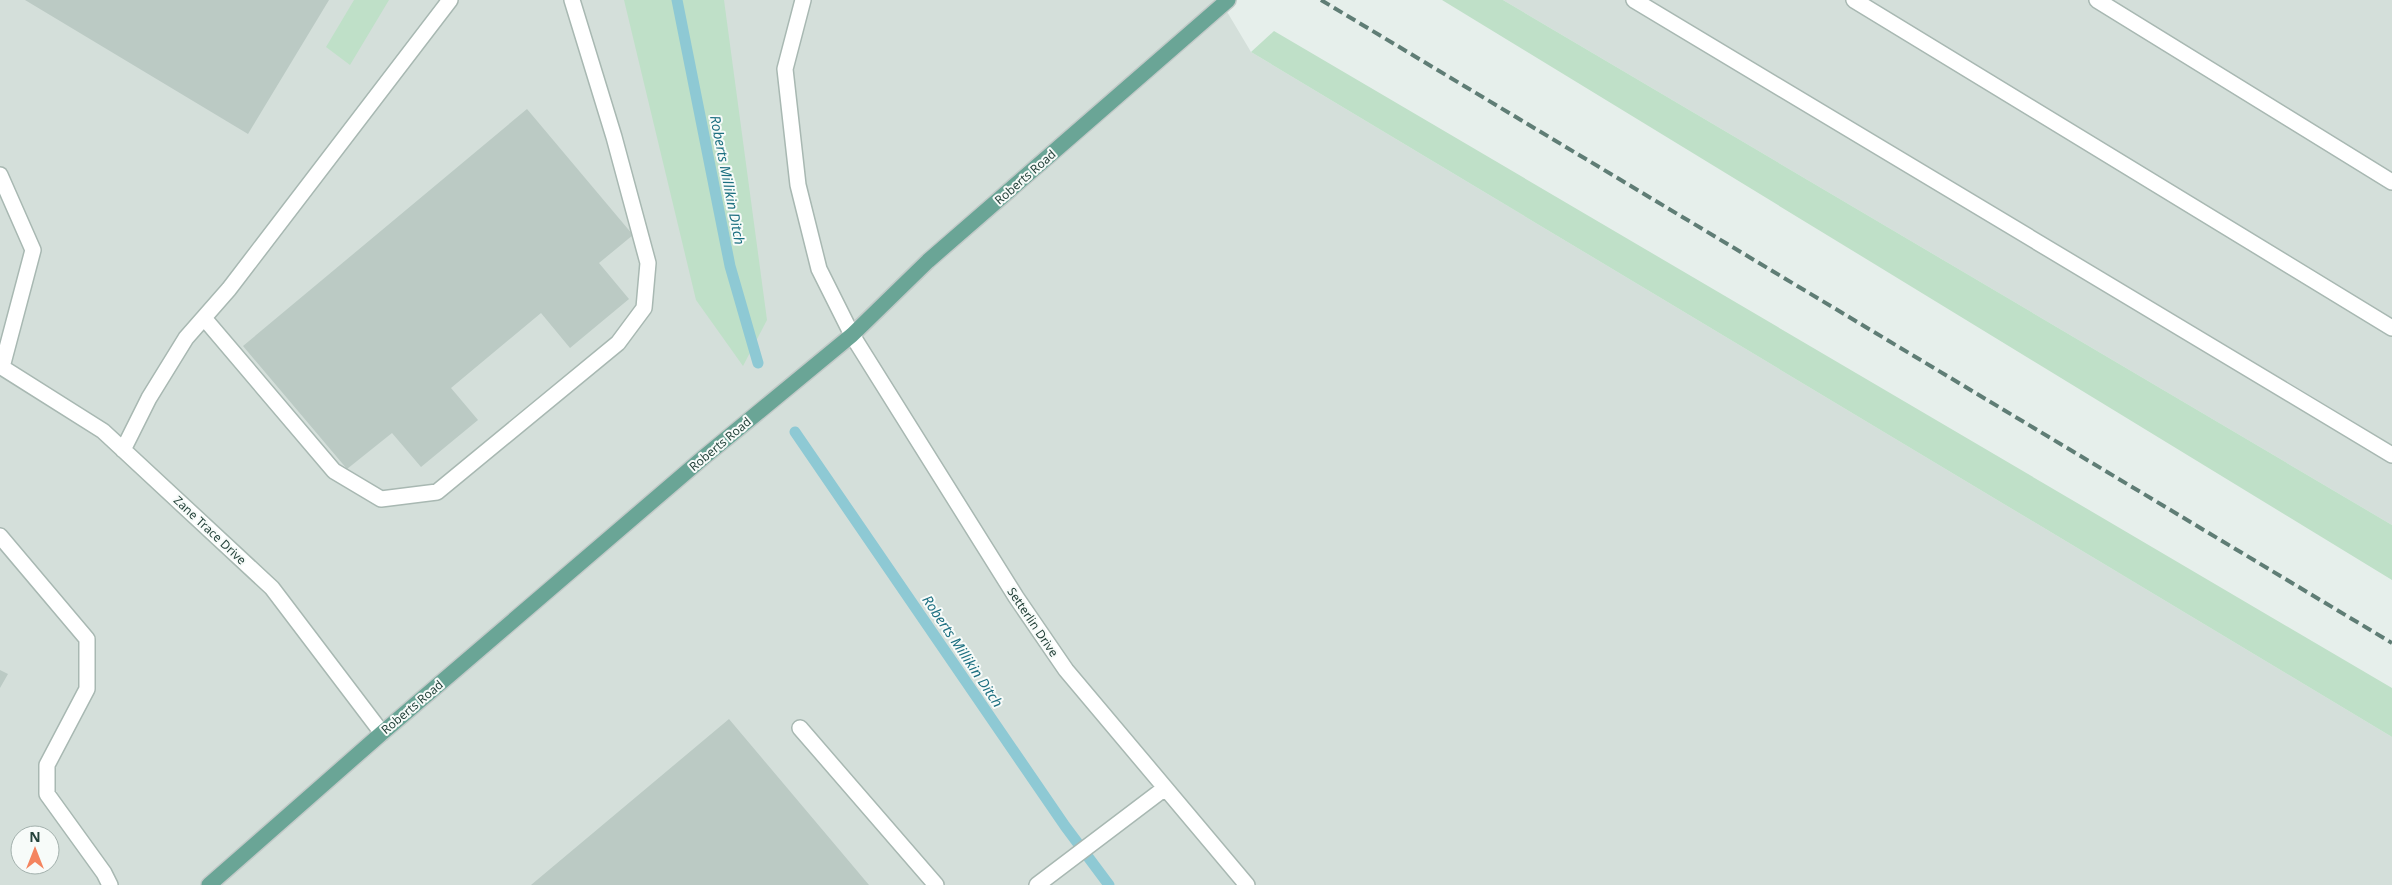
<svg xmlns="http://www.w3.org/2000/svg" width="2392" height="885" font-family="'Noto Sans',sans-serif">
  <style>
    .built { fill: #d4dfda; fill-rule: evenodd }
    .green { fill: #bfe0c8 }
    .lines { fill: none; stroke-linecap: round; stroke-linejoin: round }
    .stream { stroke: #8ec9d4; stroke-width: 11 }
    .building { fill: #bbcac4 }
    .minor-casing { stroke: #a8b8b2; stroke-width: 18 }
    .major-casing { stroke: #c2cac8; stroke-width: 18 }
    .minor { stroke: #fff; stroke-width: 15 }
    .major { stroke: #6aa596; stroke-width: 15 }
    .rail { stroke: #5f7d75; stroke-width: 4; stroke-dasharray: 10 5; stroke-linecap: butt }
    .labels { text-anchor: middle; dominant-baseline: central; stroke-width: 4; stroke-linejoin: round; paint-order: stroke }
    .street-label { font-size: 12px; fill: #24423a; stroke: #f7fbf9 }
    .water-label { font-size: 14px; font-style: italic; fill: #1c6f80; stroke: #f7fbf9 }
  </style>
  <rect width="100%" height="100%" fill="#e6efeb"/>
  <path class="built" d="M 0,0 L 1220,0 L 1251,52 L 2392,737 L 2392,885 L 0,885 ZM 20,835 L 50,835 L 50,865 L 20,865 Z
    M 1503,0 L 2392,0 L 2392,525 Z"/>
  <path class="green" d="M 354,0 L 389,0 L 350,65 L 326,47 Z
    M 624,0 L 724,0 L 767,320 L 743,366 L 696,300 Z
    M 1442,0 L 1503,0 L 2392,525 L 2392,580 Z
    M 1274,31 L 2392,688 L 2392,737 L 1251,52 Z"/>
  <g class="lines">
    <path class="stream" d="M 677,0 L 730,266 L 758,363
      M 795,432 L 1065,826 L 1109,885"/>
  </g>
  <path class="building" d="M 25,0 L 329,0 L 248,134 Z
    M 527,109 L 633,235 L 599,263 L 629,299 L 570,348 L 541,313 L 451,388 L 478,420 L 421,467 L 392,433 L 347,469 L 243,346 Z
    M 0,670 L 8,674 L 0,688 Z
    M 729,719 L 869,885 L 531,885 Z"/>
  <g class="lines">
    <defs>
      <path id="minor" d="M 803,0 L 785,69 L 798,185 L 819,269 L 852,335 L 1016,597 L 1066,670 L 1247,885
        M 1634,0 L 2392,455
        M 1854,0 L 2392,328
        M 2097,0 L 2392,182
        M 0,175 L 33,250 L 2,367
        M 204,318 L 334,471 L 381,499 L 437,492 L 618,343 L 644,308 L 648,263 L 614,137 L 572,0
        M 0,366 L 103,431 L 272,588 L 382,733
        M 123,450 L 149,398 L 186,338 L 229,289 L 450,0
        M 0,536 L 87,639 L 87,689 L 47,765 L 47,794 L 104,873 L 110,885
        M 800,728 L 936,885
        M 1037,885 L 1165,788"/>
      <path id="major" d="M 209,885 L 382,733 L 704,457 L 852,335 L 928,261 L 1228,0"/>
    </defs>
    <use href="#minor" class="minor-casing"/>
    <use href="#major" class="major-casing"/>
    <use href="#minor" class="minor"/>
    <use href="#major" class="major"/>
    <path class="rail" d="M 1321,0 L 2392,643"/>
  </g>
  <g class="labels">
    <g class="street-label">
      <text transform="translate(1025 177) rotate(-41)">Roberts Road</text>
      <text transform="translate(720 444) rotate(-40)">Roberts Road</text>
      <text transform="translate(210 530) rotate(43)">Zane Trace Drive</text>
      <text transform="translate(1033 622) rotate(56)">Setterlin Drive</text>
      <text transform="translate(412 707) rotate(-40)">Roberts Road</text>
    </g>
    <g class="water-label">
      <text transform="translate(728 180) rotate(79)">Roberts Millikin Ditch</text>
      <text transform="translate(963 651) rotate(56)">Roberts Millikin Ditch</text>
    </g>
  </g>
  <g transform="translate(35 850)"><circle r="24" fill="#f7fbf9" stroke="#a3b1ad"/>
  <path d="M0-4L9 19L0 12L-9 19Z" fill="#f4845f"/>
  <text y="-8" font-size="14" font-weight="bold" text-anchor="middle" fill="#24423a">N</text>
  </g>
</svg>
